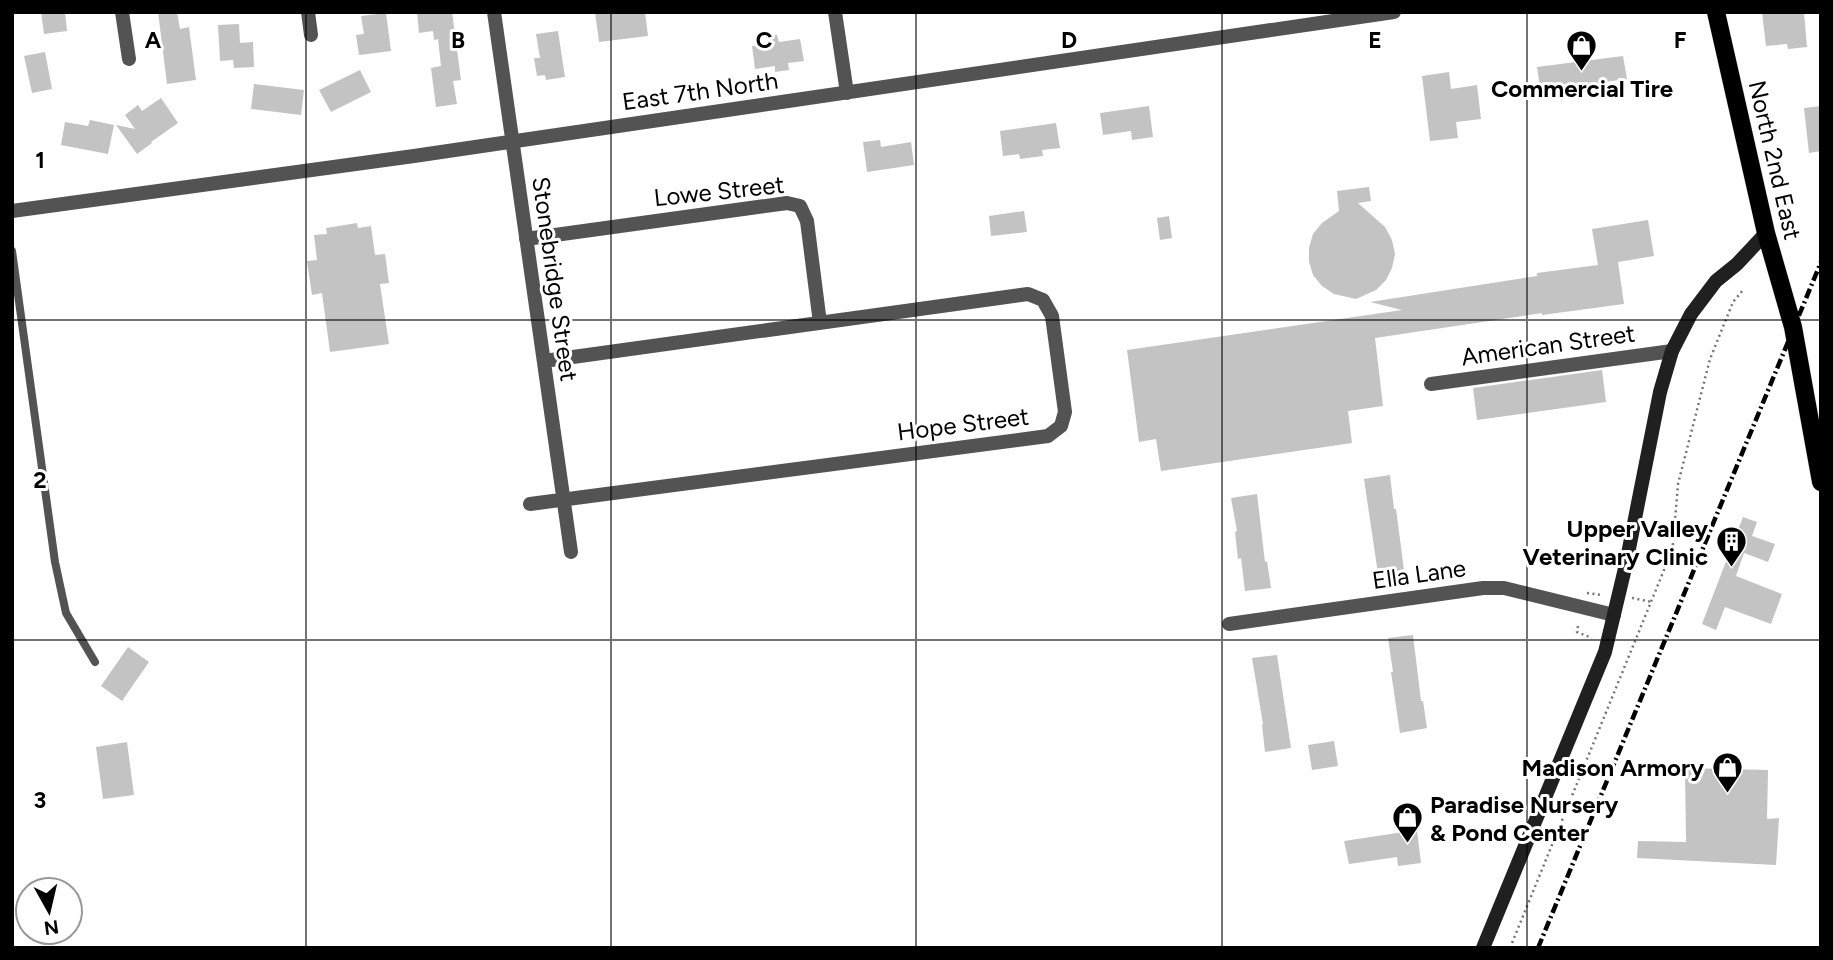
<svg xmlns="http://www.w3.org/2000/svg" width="1833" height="960" font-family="Figtree,sans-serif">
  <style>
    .building { fill: #c3c3c3 }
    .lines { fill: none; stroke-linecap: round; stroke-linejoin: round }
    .primary-casing { stroke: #dbdbdb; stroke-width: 19 }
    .path { stroke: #757575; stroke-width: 2.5; stroke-dasharray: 2 3.5; stroke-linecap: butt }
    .lane { stroke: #535353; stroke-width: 8 }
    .street { stroke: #535353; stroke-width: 14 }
    .secondary { stroke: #202020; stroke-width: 14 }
    .primary { stroke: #000; stroke-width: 18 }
    .rail { stroke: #000; stroke-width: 4.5; stroke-dasharray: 10 3.5 2 3.5; stroke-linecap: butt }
    .grid { fill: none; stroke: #000; stroke-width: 2; stroke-opacity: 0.55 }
    .labels { text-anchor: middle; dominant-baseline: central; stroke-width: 6; stroke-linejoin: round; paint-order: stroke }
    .poi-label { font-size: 24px; font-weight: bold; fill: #000; stroke: #fff; text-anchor: end }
    .street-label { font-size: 24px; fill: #000; stroke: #fff }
    .grid-label { font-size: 23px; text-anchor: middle; font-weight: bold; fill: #000; stroke: #fff; stroke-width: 6; stroke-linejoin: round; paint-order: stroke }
  </style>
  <rect width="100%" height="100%" fill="#fff"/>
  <path class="building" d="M 41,12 L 65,12 L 67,31 L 44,34 Z
    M 158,12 L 177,12 L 180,29 L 189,27 L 196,80 L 167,84 Z
    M 417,12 L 452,12 L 461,80 L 453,81 L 457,104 L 436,107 L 431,68 L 441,66 L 438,39 L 434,40 L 433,31 L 419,33 Z
    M 595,12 L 645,12 L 648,36 L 599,42 Z
    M 1762,12 L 1804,12 L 1807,47 L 1788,49 L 1787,44 L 1766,46 Z
    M 386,13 L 391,51 L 359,55 L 356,35 L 364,34 L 361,16 Z
    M 239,24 L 240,43 L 253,42 L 254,67 L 234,68 L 233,60 L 220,61 L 218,25 Z
    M 558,31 L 565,77 L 546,80 L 545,75 L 537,76 L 534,58 L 540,58 L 536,34 Z
    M 777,35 L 779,42 L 800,39 L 804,61 L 788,63 L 789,70 L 775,72 L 775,66 L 755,69 L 752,46 L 768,44 L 767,36 Z
    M 45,52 L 52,89 L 32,93 L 24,56 Z
    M 1623,56 L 1627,79 L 1582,85 L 1583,94 L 1542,100 L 1537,67 Z
    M 360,70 L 371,92 L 331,112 L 319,90 Z
    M 1449,72 L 1451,89 L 1477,85 L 1481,119 L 1456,122 L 1458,138 L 1430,141 L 1422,76 Z
    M 254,84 L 304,90 L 301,115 L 251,109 Z
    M 161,98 L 178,123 L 151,142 L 152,143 L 137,154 L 116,125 L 135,129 L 125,115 L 138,105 L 142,111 Z
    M 1149,106 L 1153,137 L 1132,140 L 1131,131 L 1103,135 L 1100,113 Z
    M 1821,106 L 1821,151 L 1809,153 L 1804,108 Z
    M 90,120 L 114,125 L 108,154 L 61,145 L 65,122 L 88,126 Z
    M 1056,123 L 1060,148 L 1042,150 L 1043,156 L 1020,159 L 1019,154 L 1003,156 L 1000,131 Z
    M 880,140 L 881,147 L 911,142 L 914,165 L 867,172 L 863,142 Z
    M 1369,187 L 1371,201 L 1358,203 L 1385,227 L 1392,240 L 1395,254 L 1392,268 L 1386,280 L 1376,290 L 1356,299 L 1334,294 L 1322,286 L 1313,275 L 1309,262 L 1309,248 L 1313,234 L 1322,223 L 1339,211 L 1337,191 Z
    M 1024,211 L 1027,232 L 991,236 L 989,216 Z
    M 1169,216 L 1172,238 L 1160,240 L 1157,218 Z
    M 1648,220 L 1654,256 L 1618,262 L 1624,304 L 1542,315 L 1542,313 L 1375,338 L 1383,406 L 1348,411 L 1352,443 L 1161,471 L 1156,439 L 1139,442 L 1127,350 L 1402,310 L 1370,302 L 1537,276 L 1537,273 L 1598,265 L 1592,229 Z
    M 357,223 L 358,228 L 371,226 L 375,255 L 385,254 L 389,283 L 380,284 L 389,344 L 330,352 L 322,293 L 312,295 L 307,261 L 317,260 L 314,235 L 327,234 L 326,228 Z
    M 1602,370 L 1606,402 L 1477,420 L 1473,388 Z
    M 1390,475 L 1394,509 L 1396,509 L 1404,570 L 1378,574 L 1364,479 Z
    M 1257,494 L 1265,562 L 1267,561 L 1271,588 L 1245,591 L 1241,558 L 1238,559 L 1235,532 L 1237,531 L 1231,498 Z
    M 1743,517 L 1757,522 L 1752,536 L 1775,544 L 1768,562 L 1744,553 L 1736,576 L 1782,594 L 1771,624 L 1725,607 L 1716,630 L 1702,624 Z
    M 1413,635 L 1421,701 L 1423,701 L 1427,728 L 1400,733 L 1391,672 L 1393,672 L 1388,638 Z
    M 128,647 L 149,662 L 122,701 L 101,686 Z
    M 1277,655 L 1291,748 L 1265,752 L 1262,725 L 1263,724 L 1252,658 Z
    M 1334,741 L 1338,766 L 1312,770 L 1308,745 Z
    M 127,742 L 134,795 L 103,799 L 96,747 Z
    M 1685,768 L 1768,770 L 1767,819 L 1779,818 L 1776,865 L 1637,858 L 1638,841 L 1686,842 Z
    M 1417,830 L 1421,863 L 1398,866 L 1397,857 L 1349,864 L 1344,841 Z"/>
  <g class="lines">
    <defs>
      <path id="primary" d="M 1716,12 L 1766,233 L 1793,327 L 1821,482"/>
    </defs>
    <use href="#primary" class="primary-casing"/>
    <path class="path" d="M 1587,593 L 1602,595
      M 1632,598 L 1652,602
      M 1578,626 L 1577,632 L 1592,638
      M 1510,948 L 1664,570 L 1673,544 L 1678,484 L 1710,359 L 1733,302 L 1743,290"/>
    <path class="lane" d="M 12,251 L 55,562 L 66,613 L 95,662"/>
    <path class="street" d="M 122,12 L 129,59
      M 308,12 L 311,35
      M 494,12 L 571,552
      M 835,12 L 847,93
      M 12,211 L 414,156 L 1394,12
      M 526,239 L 787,203 L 800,206 L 807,221 L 820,323
      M 1431,384 L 1672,351
      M 530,504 L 1048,436 L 1061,426 L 1065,412 L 1052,316 L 1043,300 L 1028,294 L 544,361
      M 1229,624 L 1483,588 L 1504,588 L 1614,615"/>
    <path class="secondary" d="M 1483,948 L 1605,652 L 1626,564 L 1660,392 L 1672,351 L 1691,314 L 1716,281 L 1737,264 L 1766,233"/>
    <use href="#primary" class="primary"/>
    <path class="rail" d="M 1538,948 L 1821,262"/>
  </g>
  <path class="grid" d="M 306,12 L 306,948M 611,12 L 611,948M 916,12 L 916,948M 1222,12 L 1222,948M 1527,12 L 1527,948M 12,320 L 1821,320M 12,640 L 1821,640"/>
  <defs>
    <symbol id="shop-pin" viewBox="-11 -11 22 30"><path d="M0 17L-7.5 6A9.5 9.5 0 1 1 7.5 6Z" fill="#000" stroke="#fff"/><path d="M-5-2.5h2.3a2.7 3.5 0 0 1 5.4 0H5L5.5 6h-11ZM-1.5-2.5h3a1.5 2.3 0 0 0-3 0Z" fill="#fff"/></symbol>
    <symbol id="building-pin" viewBox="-11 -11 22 30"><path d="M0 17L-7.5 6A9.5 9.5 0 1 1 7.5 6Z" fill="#000" stroke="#fff"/><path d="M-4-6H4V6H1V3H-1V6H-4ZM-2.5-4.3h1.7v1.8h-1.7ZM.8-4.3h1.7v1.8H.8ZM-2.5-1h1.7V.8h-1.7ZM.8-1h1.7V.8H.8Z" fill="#fff"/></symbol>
  </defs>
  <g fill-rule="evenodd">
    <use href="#shop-pin" x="1564" y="28" width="35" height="47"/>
    <use href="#building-pin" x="1714" y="524" width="35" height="47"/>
    <use href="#shop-pin" x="1710" y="750" width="35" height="47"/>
    <use href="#shop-pin" x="1390" y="800" width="35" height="47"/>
  </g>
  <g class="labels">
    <g class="poi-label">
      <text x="1582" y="88" text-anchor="middle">Commercial Tire</text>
      <text x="1708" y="528">Upper Valley<tspan x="1708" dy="28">Veterinary Clinic</tspan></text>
      <text x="1704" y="767">Madison Armory</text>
      <text x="1430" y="804" text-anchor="start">Paradise Nursery<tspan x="1430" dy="28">&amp; Pond Center</tspan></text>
    </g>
    <g class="street-label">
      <text transform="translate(700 91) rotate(-8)">East 7th North</text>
      <text transform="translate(1775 160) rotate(77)">North 2nd East</text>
      <text transform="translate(719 191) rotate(-6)">Lowe Street</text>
      <text transform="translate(555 279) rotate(82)">Stonebridge Street</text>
      <text transform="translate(1548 345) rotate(-8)">American Street</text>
      <text transform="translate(963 424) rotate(-7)">Hope Street</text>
      <text transform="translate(1419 574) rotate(-8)">Ella Lane</text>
    </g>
  </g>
  <g class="grid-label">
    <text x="153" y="48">A</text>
    <text x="458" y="48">B</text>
    <text x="764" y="48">C</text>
    <text x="1069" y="48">D</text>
    <text x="1375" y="48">E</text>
    <text x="1680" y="48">F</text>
    <text x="40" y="168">1</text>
    <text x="40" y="488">2</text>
    <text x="40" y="808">3</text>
  </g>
  <rect width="1833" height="960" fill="none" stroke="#000000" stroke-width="28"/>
  <g transform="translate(49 911) rotate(172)"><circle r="33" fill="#ffffff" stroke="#999999" stroke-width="2"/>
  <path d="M0-5L12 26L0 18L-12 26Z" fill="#000000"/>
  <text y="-10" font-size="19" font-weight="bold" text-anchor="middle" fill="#000000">N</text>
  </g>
</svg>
